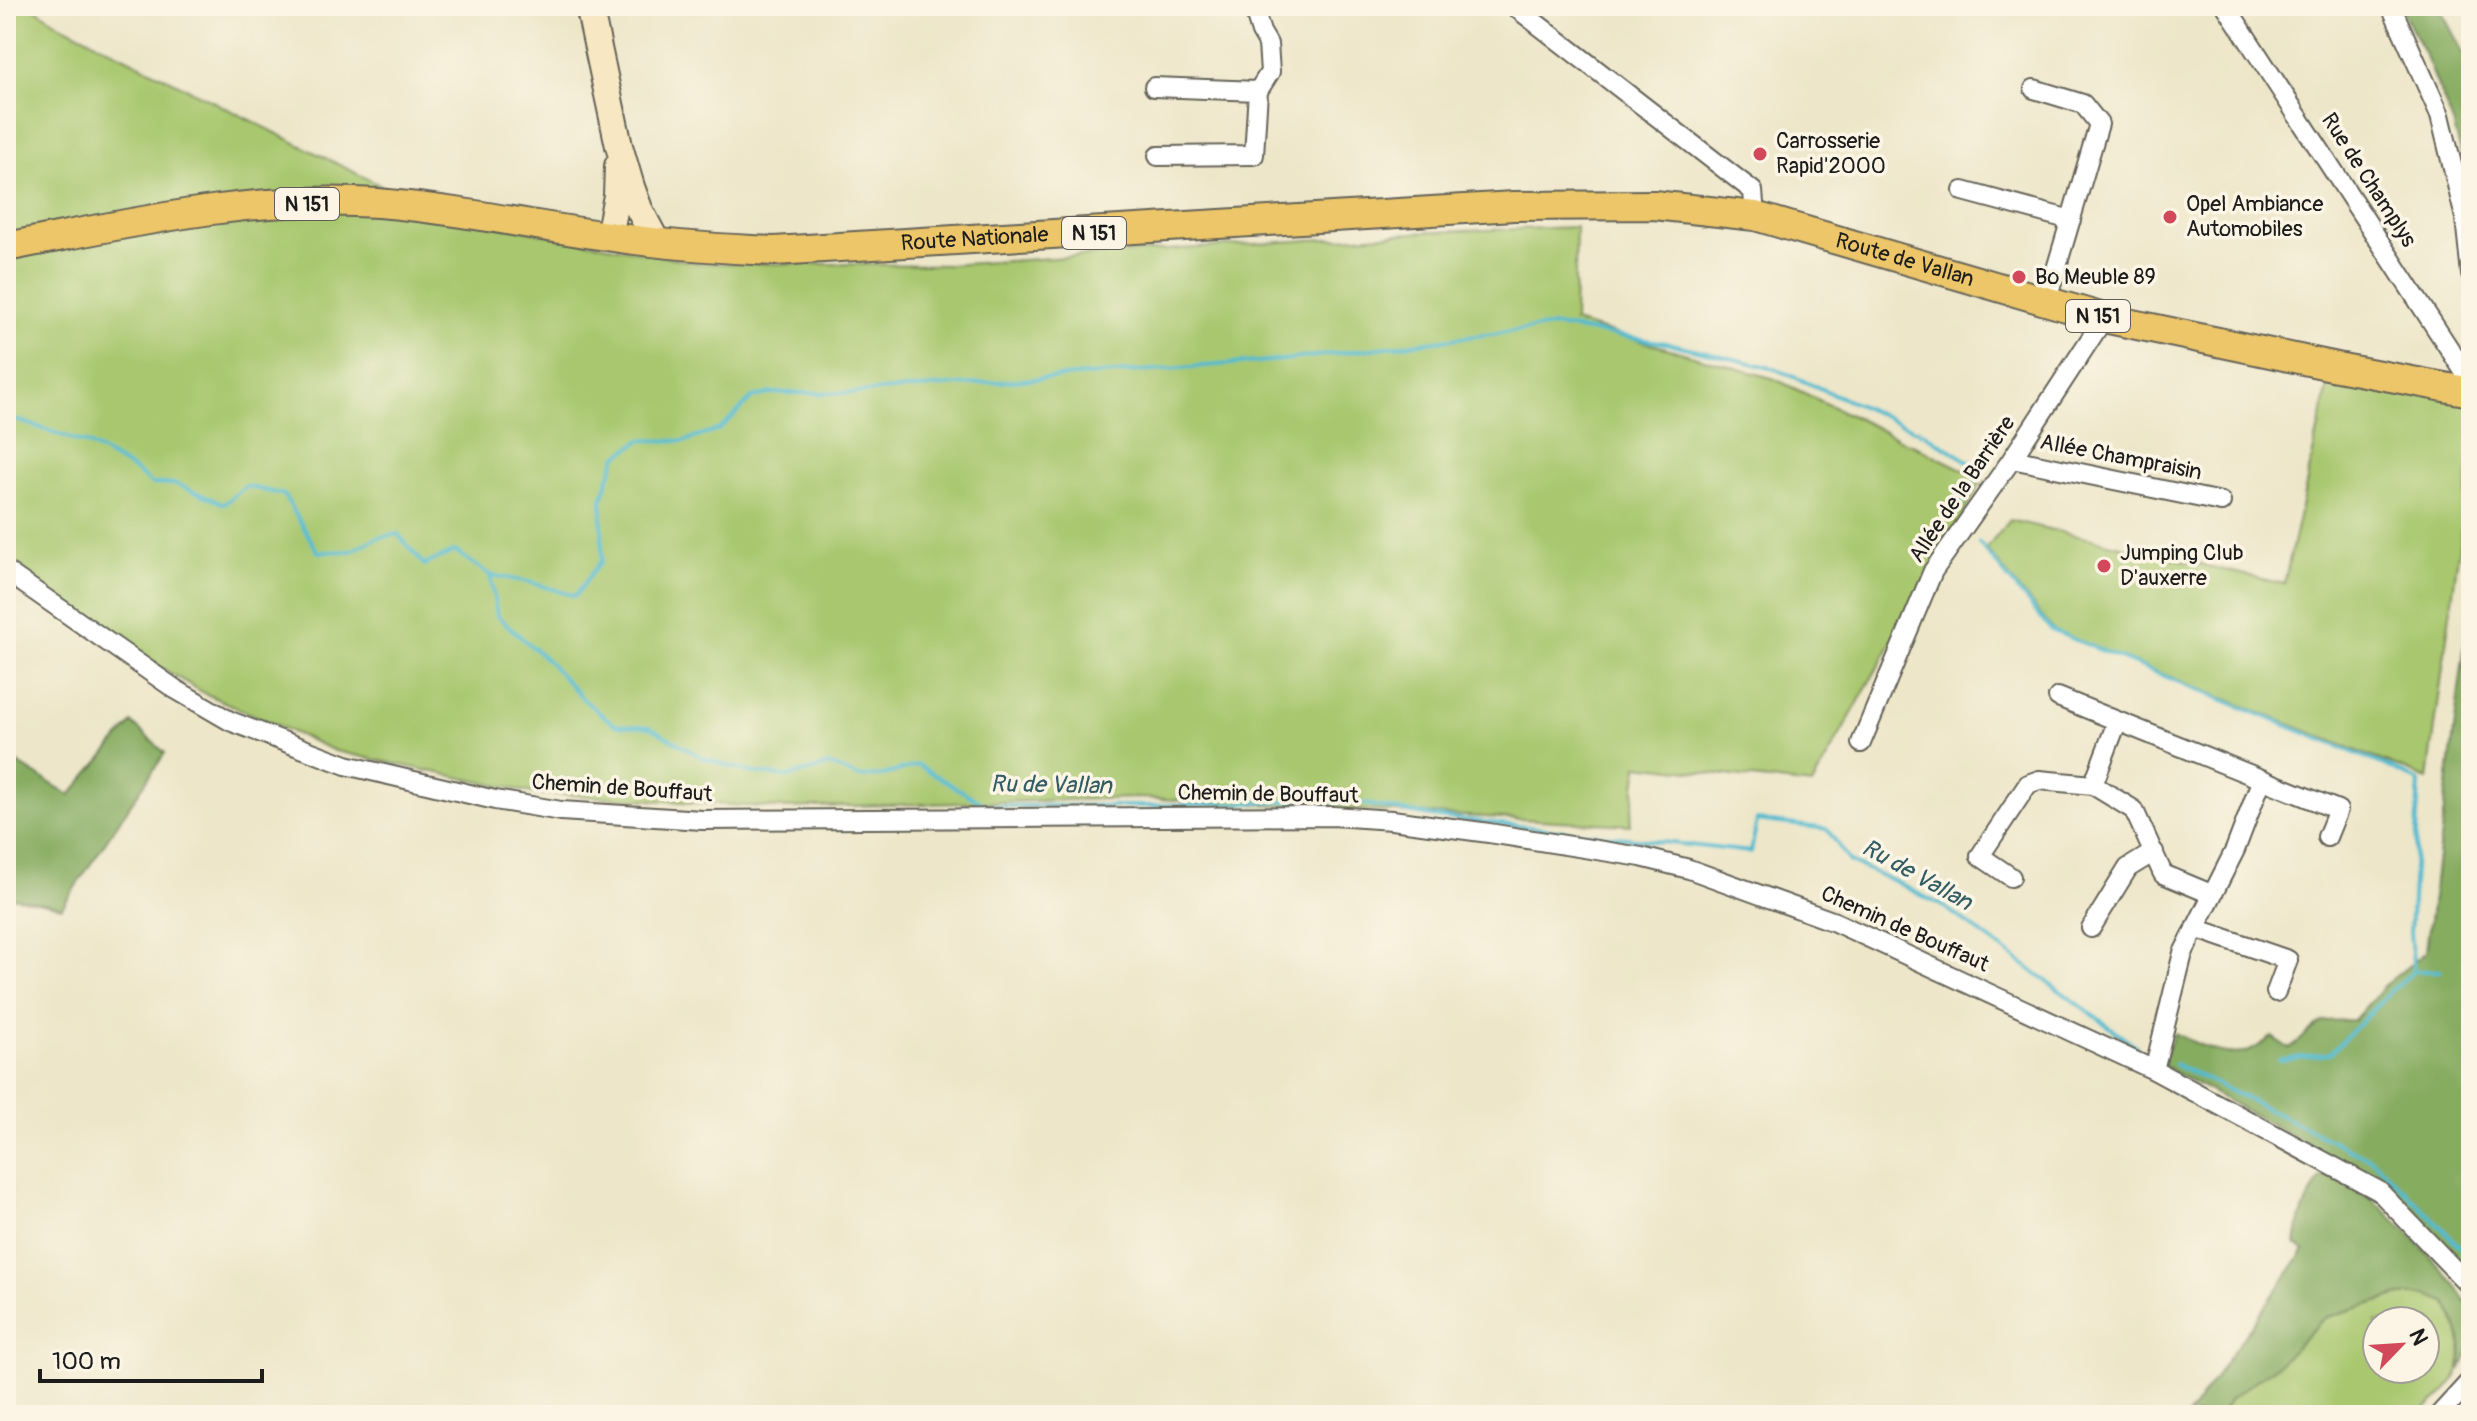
<svg xmlns="http://www.w3.org/2000/svg" width="2477" height="1421" font-family="Pangolin,sans-serif">
  <style>
    .green { fill: #a8c76e; stroke: #627245; stroke-width: 2; fill-rule: evenodd }
    .forest { fill: #86ac61; stroke: #51643e; stroke-width: 2 }
    .lines { fill: none; stroke-linecap: round; stroke-linejoin: round }
    .stream { stroke: #53bbd0; stroke-width: 4 }
    .street-casing { stroke: #656359; stroke-width: 22 }
    .secondary-casing { stroke: #656359; stroke-width: 30 }
    .primary-casing { stroke: #656359; stroke-width: 32 }
    .street { stroke: #fff; stroke-width: 18 }
    .secondary { stroke: #f7e8c3; stroke-width: 26 }
    .primary { stroke: #ecc669; stroke-width: 28 }
    .poi-dot { fill: #d1495b; stroke: #fcf5e5; stroke-width: 3 }
    .labels { text-anchor: middle; dominant-baseline: central; stroke-width: 7; stroke-linejoin: round; paint-order: stroke }
    .shield { fill: #fcf5e5; stroke: #5f5d58; stroke-width: 2 }
    .shield-label { font-size: 20px; font-weight: bold; fill: #1c1c1c }
    .poi-label { font-size: 22px; fill: #1c1c1c; stroke: #fcf5e5; text-anchor: start }
    .street-label { font-size: 22px; fill: #1c1c1c; stroke: #fcf5e5 }
    .water-label { font-size: 24px; font-style: italic; fill: #325c64; stroke: #fcf5e5 }
  </style>
  <rect width="100%" height="100%" fill="#fcf5e5"/>
  <filter id="ink" filterUnits="userSpaceOnUse"><feTurbulence type="fractalNoise" baseFrequency=".0125" numOctaves="2"/><feDisplacementMap in="SourceGraphic" scale="16" xChannelSelector="R" yChannelSelector="G"/><feConvolveMatrix kernelMatrix="1 2 1 2 8 2 1 2 1" color-interpolation-filters="sRGB"/></filter>
  <filter id="wash" filterUnits="userSpaceOnUse"><feTurbulence type="fractalNoise" baseFrequency=".006" numOctaves="4" result="noise"/><feDisplacementMap in="SourceGraphic" scale="32" xChannelSelector="R" yChannelSelector="G"/><feGaussianBlur stdDeviation="1.8" result="paint"/><feColorMatrix in="noise" values="0 0 0 0 0 0 0 0 0 0 0 0 0 0 0 0 0 1.4 0 .05"/><feComposite in="paint" operator="in"/></filter>
  <g filter="url(#wash)">
    <rect width="100%" height="100%" fill="#ede6c9"/>
    <path class="green" d="M 6,6 L 31,6 L 59,24 L 435,213 L 699,263 L 949,265 L 1427,232 L 1576,227 L 1574,322 L 1775,379 L 1983,479 L 1812,785 L 1638,765 L 1630,825 L 1140,798 L 781,808 L 533,793 L 335,751 L 204,693 L 6,575 Z
      M 2330,377 L 2471,399 L 2471,458 L 2428,779 L 2054,631 L 1986,549 L 2010,520 L 2284,584 Z
      M 2400,1295 L 2428,1295 L 2446,1302 C 2473,1355 2466,1380 2418,1415 L 2221,1415 L 2230,1399 L 2280,1363 L 2324,1318 ZM 2377,1321 L 2425,1321 L 2425,1369 L 2377,1369 Z"/>
    <path class="forest" d="M 2400,6 L 2439,6 L 2471,68 L 2471,191 L 2453,123 L 2427,59 Z
      M 2471,595 L 2471,1272 L 2385,1186 L 2162,1065 L 2174,1033 C 2194,1042 2220,1057 2243,1053 C 2252,1052 2264,1042 2272,1037 L 2290,1049 L 2322,1021 L 2354,1020 L 2386,984 L 2426,952 Z
      M 132,723 L 165,753 L 62,907 L 6,896 L 6,756 L 70,795 Z
      M 2321,1177 C 2336,1176 2358,1190 2371,1199 C 2393,1216 2458,1282 2468,1305 C 2476,1326 2471,1353 2460,1371 C 2466,1345 2457,1324 2446,1302 L 2428,1295 L 2400,1295 L 2324,1318 L 2280,1363 L 2230,1399 L 2221,1415 L 2188,1415 L 2305,1250 L 2295,1244 C 2298,1218 2307,1199 2321,1177 Z"/>
    <g class="lines">
      <path class="stream" d="M 6,420 L 14,419 L 91,445 L 136,471 L 152,484 L 176,484 L 224,504 L 246,486 L 284,495 L 318,552 L 351,551 L 377,538 L 398,534 L 424,565 L 455,551 L 490,575 L 497,616 L 546,659 L 585,701 L 615,725 L 650,727 L 703,758 L 749,772 L 788,777 L 829,765 L 859,777 L 880,776 L 918,765 L 987,806 L 1149,806 L 1306,801 L 1360,803 L 1430,816 L 1751,852 L 1757,820 L 1827,829 L 1850,862 L 1896,882 L 1946,908 L 2136,1046
        M 1979,543 L 2051,630 L 2389,767 L 2419,782 L 2410,933 L 2414,971
        M 490,575 L 529,582 L 575,596 L 602,560 L 602,499 L 616,457 L 641,440 L 685,441 L 720,429 L 752,398 L 771,393 L 854,393 L 1283,360 L 1556,326 L 1672,344 L 1776,369 L 1925,434 L 1982,470 L 1953,517
        M 2279,1060 L 2329,1054 L 2393,989 L 2414,971 L 2440,971
        M 2175,1064 L 2374,1161 L 2471,1257"/>
    </g>
  </g>
  <g filter="url(#ink)">
    <g class="lines">
      <defs>
        <path id="street" d="M 1514,6 L 1753,191 L 1755,216
          M 2226,6 L 2471,382
          M 2391,6 L 2440,115 L 2465,218 L 2471,274
          M 1154,87 L 1258,91
          M 2034,89 L 2083,104 L 2099,124 L 2046,303
          M 1158,156 L 1254,155 L 1258,91 L 1270,72 L 1268,44 L 1261,32 L 1253,6
          M 1963,191 L 2071,220
          M 2012,459 L 2221,502
          M 6,571 L 175,689 L 230,721 L 346,765 L 495,800 L 561,811 L 702,820 L 1333,816 L 1392,820 L 1489,833 L 1641,857 L 1689,869 L 1835,922 L 2154,1070 L 2379,1191 L 2471,1287
          M 2058,697 L 2338,810 L 2327,837
          M 1861,743 L 1933,571 L 2012,459 L 2104,318
          M 2093,785 L 2117,722
          M 2011,877 L 1980,856 L 2028,784 L 2039,780 L 2093,785 L 2134,810 L 2163,874 L 2211,894
          M 2091,928 L 2128,868 L 2154,852
          M 2195,928 L 2288,960 L 2276,992
          M 2154,1070 L 2183,953 L 2235,850 L 2262,779
          M 2439,1415 L 2471,1380"/>
        <path id="secondary" d="M 589,6 L 619,146 L 631,187 L 639,209 L 657,243
          M 609,236 L 617,196 L 618,166"/>
        <g id="primary">
          <path id="s1" d="M 6,247 C 127,224 253,194 378,203 C 464,210 549,229 635,240 C 681,246 728,249 774,251 L 1514,206 L 1654,205 L 1755,216 L 2104,318 L 2337,367 L 2471,392"/>
        </g>
      </defs>
      <use href="#street" class="street-casing"/>
      <use href="#secondary" class="secondary-casing"/>
      <use href="#primary" class="primary-casing"/>
      <use href="#street" class="street"/>
      <use href="#secondary" class="secondary"/>
      <use href="#primary" class="primary"/>
    </g>
  </g>
  <g class="poi-dot">
    <circle cx="1760" cy="154" r="8"/>
    <circle cx="2170" cy="217" r="8"/>
    <circle cx="2019" cy="277" r="8"/>
    <circle cx="2104" cy="566" r="8"/>
  </g>
  <g class="labels">
    <g class="shield">
      <rect x="275" y="188" width="64" height="32" rx="6"/>
      <rect x="1062" y="217" width="64" height="32" rx="6"/>
      <rect x="2066" y="300" width="64" height="32" rx="6"/>
    </g>
    <g class="shield-label">
      <text x="307" y="204">N 151</text>
      <text x="1094" y="233">N 151</text>
      <text x="2098" y="316">N 151</text>
    </g>
    <g class="poi-label">
      <text x="1776" y="141">Carrosserie<tspan x="1776" dy="25">Rapid'2000</tspan></text>
      <text x="2186" y="204">Opel Ambiance<tspan x="2186" dy="25">Automobiles</tspan></text>
      <text x="2035" y="277">Bo Meuble 89</text>
      <text x="2120" y="553">Jumping Club<tspan x="2120" dy="25">D'auxerre</tspan></text>
    </g>
    <g class="street-label">
      <text transform="translate(2369 180) rotate(57)">Rue de Champlys</text>
      <text stroke="none"><textPath href="#s1" startOffset="976">Route Nationale</textPath></text>
      <text stroke="none"><textPath href="#s1" startOffset="1914">Route de Vallan</textPath></text>
      <text transform="translate(2121 457) rotate(11)">Allée Champraisin</text>
      <text transform="translate(1962 489) rotate(-56)">Allée de la Barrière</text>
      <text transform="translate(622 788) rotate(4)">Chemin de Bouffaut</text>
      <text transform="translate(1268 794) rotate(1)">Chemin de Bouffaut</text>
      <text transform="translate(1905 929) rotate(24)">Chemin de Bouffaut</text>
    </g>
    <g class="water-label">
      <text transform="translate(1051 785) rotate(1)">Ru de Vallan</text>
      <text transform="translate(1917 875) rotate(29)">Ru de Vallan</text>
    </g>
  </g>
  <rect width="2477" height="1421" fill="none" stroke="#fcf5e5" stroke-width="32"/>
  <g transform="translate(2401 1345) rotate(65)"><circle r="38" fill="#fcf5e5" stroke="#a29e95" stroke-width="2"/>
  <path d="M0-6L14 30L0 20L-14 30Z" fill="#d1495b"/>
  <text y="-12" font-size="22" font-weight="bold" text-anchor="middle" fill="#1c1c1c">N</text>
  </g>
  <path d="M40 1369v12h222v-12" fill="none" stroke="#1c1c1c" stroke-width="4"/>
  <text x="52" y="1369" font-size="24" fill="#1c1c1c" stroke="#fcf5e5" stroke-width="6" paint-order="stroke">100 m</text>
</svg>
